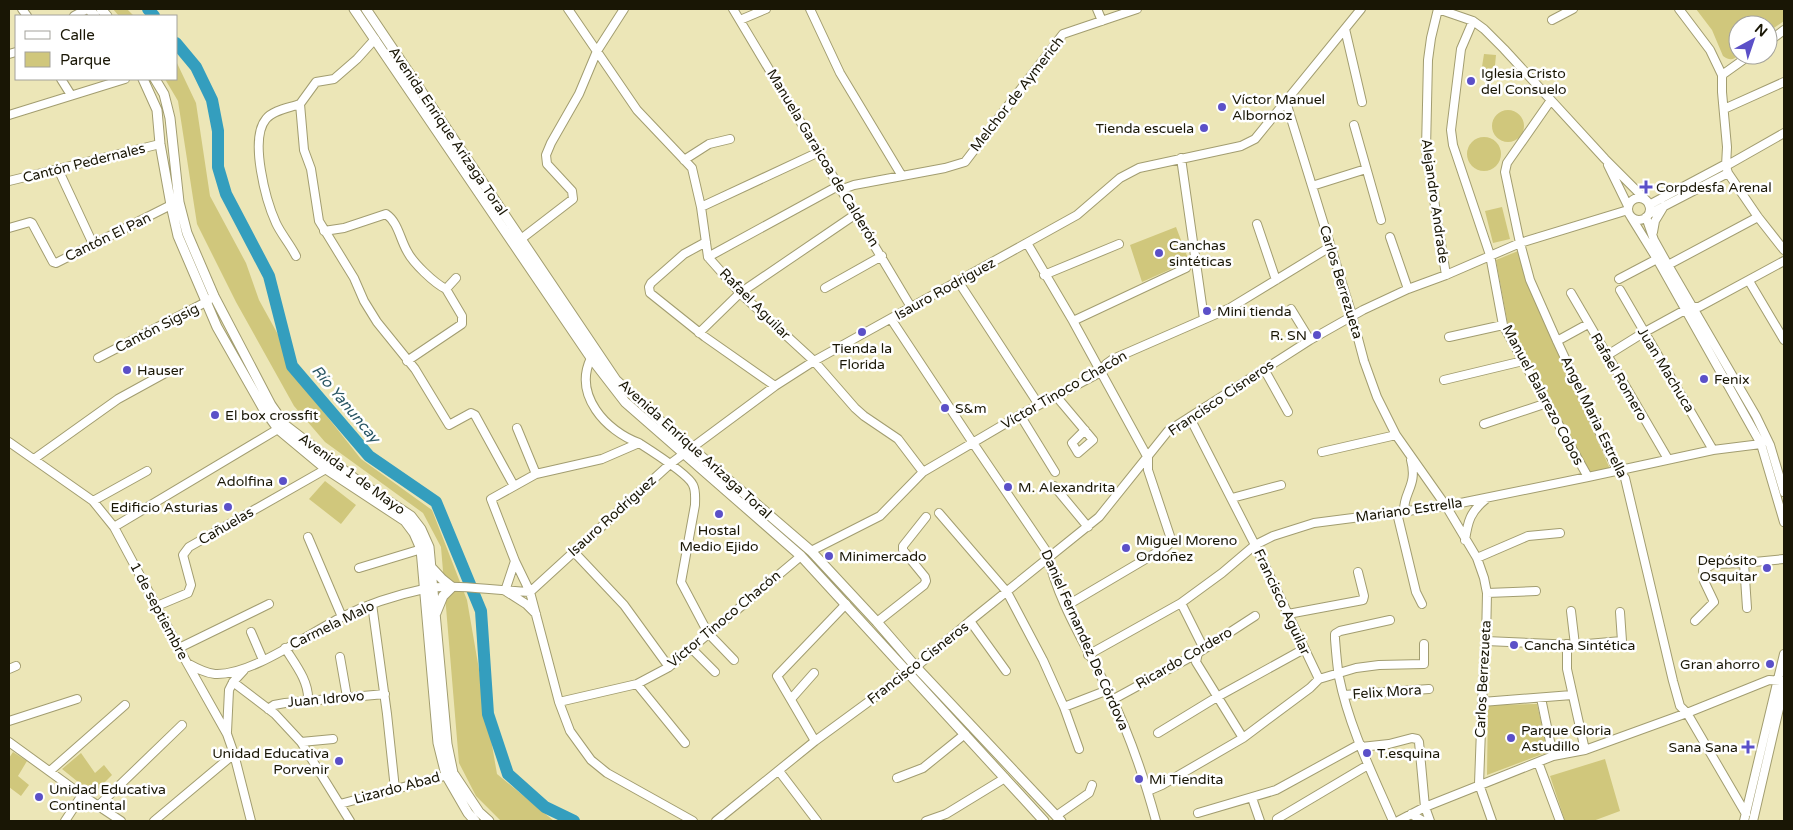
<svg xmlns="http://www.w3.org/2000/svg" width="1793" height="830" font-family="'Varela Round',sans-serif">
  <style>
    .green { fill: #d0c77c }
    .lines { fill: none; stroke-linecap: round; stroke-linejoin: round }
    .river { stroke: #349ebe; stroke-width: 12 }
    .minor-casing { stroke: #a29d70; stroke-width: 10 }
    .major-casing { stroke: #a29d70; stroke-width: 11 }
    .minor { stroke: #fff; stroke-width: 8 }
    .major { stroke: #fff; stroke-width: 9 }
    .poi-dot { fill: #5b50c8; stroke: #fff; stroke-width: 2 }
    .labels { text-anchor: middle; dominant-baseline: central; stroke-width: 5; stroke-linejoin: round; paint-order: stroke }
    .poi-label { font-size: 14px; fill: #191605; stroke: #fff; text-anchor: start }
    .street-label { font-size: 14px; fill: #191605; stroke: #fff }
    .water-label { font-size: 15px; font-style: italic; fill: #2b5765; stroke: #fff }
  </style>
  <rect width="100%" height="100%" fill="#ece6b7"/>
  <path class="green" d="M 113,9 L 127,9 L 134,16 L 119,16 Z
    M 1696,9 L 1784,9 L 1784,21 L 1768,32 L 1768,25 L 1738,25 L 1738,55 L 1739,55 C 1733,60 1730,61 1723,56 L 1712,30 Z
    M 1484,54 L 1496,55 L 1494,75 L 1481,73 Z
    M 176,61 L 196,103 L 210,196 L 246,263 L 259,300 L 314,400 L 361,459 L 432,510 L 467,600 L 497,774 L 554,821 L 501,821 L 476,796 L 459,763 L 441,547 L 423,513 L 325,442 L 294,406 L 236,302 L 197,224 L 178,101 L 165,79 L 176,79 Z
    M1492 126a16 16 0 1 1 32 0a16 16 0 1 1-32 0Z
    M1467 154a17 17 0 1 1 34 0a17 17 0 1 1-34 0Z
    M 1502,207 L 1510,239 L 1493,243 L 1485,211 Z
    M 1176,227 L 1189,261 L 1142,282 L 1130,245 Z
    M 1518,251 L 1526,278 L 1610,469 L 1593,474 L 1588,473 L 1508,325 L 1496,260 Z
    M 325,481 L 356,505 L 341,524 L 309,499 Z
    M 1537,704 L 1548,752 L 1487,775 L 1488,705 Z
    M 13,752 L 27,761 L 18,776 L 29,785 L 21,796 L 9,787 L 9,758 Z
    M 81,753 L 95,773 L 104,765 L 112,775 L 93,794 L 62,769 Z
    M 1605,759 L 1620,811 L 1593,821 L 1565,821 L 1550,776 Z"/>
  <g class="lines">
    <path class="river" d="M 148,9 L 154,16
      M 176,43 L 196,67 L 212,100 L 218,131 L 218,167 L 226,194 L 269,276 L 292,366 L 369,456 L 436,502 L 481,611 L 488,714 L 508,774 L 545,807 L 574,821"/>
    <defs>
      <path id="minor" d="M 22,9 L 27,16
        M 568,9 L 637,110 L 692,168 L 701,207 L 708,257 L 740,293 L 814,361 L 855,408 L 864,416 L 898,439 L 923,472
        M 733,9 L 911,307
        M 810,9 L 840,73 L 902,176
        M 1097,9 L 1102,21
        M 1438,9 L 1473,21 L 1484,29 L 1504,49 L 1605,159 L 1648,202
        M 1438,9 L 1431,38 L 1428,60 L 1426,149 L 1446,275
        M 1679,9 L 1710,50 L 1722,75 L 1722,92 L 1727,147 L 1726,166 L 1728,173 L 1758,217 L 1784,250
        M 74,16 L 87,9
        M 740,20 L 766,9
        M 1552,20 L 1573,9
        M 1473,21 L 1461,49 L 1451,130 L 1453,145 L 1490,255 L 1503,325 L 1588,477
        M 1345,29 L 1362,102
        M 375,39 L 357,59 L 334,79 L 316,82 L 300,104 L 304,150 L 311,169 L 319,221 L 354,278 L 364,301 L 377,322 L 415,369 L 449,425 L 471,413 L 475,415 L 514,486
        M 1768,42 L 1784,30
        M 9,54 L 16,52
        M 1722,75 L 1750,55
        M 61,79 L 71,95
        M 1551,100 L 1507,163 L 1505,172 L 1520,243 L 1530,280 L 1557,341 L 1617,470 L 1625,478 L 1673,681 L 1680,706 L 1687,713 L 1746,814
        M 1286,102 L 1351,312 L 1364,361 L 1377,397 L 1396,435 L 1446,506 L 1477,558 L 1484,578 L 1487,593 L 1486,641 L 1482,702 L 1479,784 L 1492,821
        M 1724,109 L 1784,82
        M 9,115 L 125,79
        M 1354,125 L 1381,220
        M 1181,158 L 1204,319
        M 684,160 L 709,144 L 730,139
        M 1608,165 L 1628,206
        M 1726,166 L 1784,133
        M 58,169 L 93,244
        M 9,181 L 160,144
        M 1312,186 L 1366,169
        M 840,190 L 854,185 L 945,168 L 965,162 L 1063,34 L 1137,9
        M1628 209a11 11 0 1 1 22 0a11 11 0 1 1-22 0Z
        M 1649,205 L 1726,164
        M 701,207 L 819,152
        M 1649,214 L 1728,173
        M 1631,217 L 1657,259 L 1761,444 L 1784,522
        M 1646,217 L 1654,240 L 1668,265 L 1756,416 L 1770,445 L 1784,492
        M 1257,224 L 1276,280
        M 9,228 L 30,222 L 32,223 L 53,262 L 56,263 L 171,205
        M 324,231 L 344,228 L 386,214 C 398,222 400,239 407,251 C 413,263 434,283 446,289
        M 1653,232 L 1655,221 L 1664,206
        M 1390,237 L 1408,289
        M 521,239 L 573,199 L 572,191 L 547,164 L 546,155 L 551,143 L 579,94 L 597,51 L 624,9
        M 706,242 L 684,254 L 651,283 L 649,287 L 650,293 L 705,337 L 775,386
        M 1027,243 L 1073,321 L 1148,458 L 1148,470 L 1170,536 L 1170,543 L 1166,547 L 1066,606
        M 296,256 C 290,244 281,234 276,223 C 266,201 249,139 266,119 C 273,110 289,108 300,104
        M 708,257 L 838,186
        M 1668,265 L 1758,217
        M 1044,275 L 1119,244
        M 1619,279 L 1657,259
        M 958,281 L 1039,405
        M 1749,281 L 1784,340
        M 825,288 L 882,256
        M 1620,290 L 1713,450
        M 1571,293 L 1668,459
        M 1291,309 L 1310,340
        M 891,319 L 973,443 L 1047,552 C 1057,601 1087,647 1109,692 C 1129,733 1144,777 1156,821
        M 1073,321 L 1186,268
        M 699,333 L 740,293 L 856,214
        M 1449,337 L 1503,325
        M 1557,341 L 1588,324
        M 1606,356 L 1643,333 L 1685,310 L 1692,307 L 1699,307 L 1784,261
        M 98,358 L 206,302 L 214,296
        M 591,358 C 573,395 606,431 639,443
        M 407,361 L 462,324 L 462,316 L 446,289 L 456,278
        M 1264,369 L 1288,412
        M 1444,380 L 1523,361
        M 1056,396 L 1093,440 L 1078,453 L 1072,443 L 1085,430
        M 1020,415 L 1055,472
        M 1190,418 L 1255,545 L 1319,679
        M 1484,424 L 1547,403
        M 517,428 L 536,474
        M 9,442 L 93,501 L 114,527 L 187,663 L 227,734 L 234,754 L 251,821
        M 1322,452 L 1396,435
        M 34,459 L 118,399 L 169,371
        M 1054,486 L 1088,527
        M 1232,498 L 1281,485
        M 93,501 L 147,471
        M 1404,512 C 1403,492 1418,486 1411,460
        M 939,513 L 1007,592 L 1043,660 L 1064,707 L 1079,749
        M 1397,513 L 1416,592 L 1422,604
        M 114,527 L 278,429
        M 308,537 L 342,617
        M 1465,540 C 1468,521 1470,512 1486,499
        M 811,551 L 880,516 L 923,472 L 1020,415 L 1101,372 L 1106,364 L 1113,359 L 1230,308 L 1330,247
        M 574,552 L 624,605 L 669,667
        M 1477,558 L 1528,536 L 1560,533
        M 1744,563 L 1747,608
        M 359,568 L 425,548
        M 505,591 L 515,561
        M 507,592 L 526,604 L 536,614
        M 1487,593 L 1536,591
        M 1181,603 L 1204,649
        M 372,604 L 387,714 L 395,789
        M 157,606 L 188,593 L 191,585 L 183,555 L 189,547 L 326,469 L 333,463
        M 1571,611 L 1575,645
        M 1288,614 L 1363,600 L 1364,596 L 1358,572
        M 1390,620 L 1340,631 L 1335,634 L 1335,639 C 1336,652 1337,665 1339,677 C 1349,727 1373,775 1393,821
        M 970,621 L 1006,671
        M 1695,621 L 1714,602 L 1704,581 L 1703,570 L 1713,564 L 1744,563 L 1784,559
        M 877,622 L 924,585 L 926,581 L 925,577 L 903,550 L 903,546 L 926,517
        M 251,632 L 263,660
        M 1486,641 L 1575,645 L 1622,641 L 1620,612
        M 1567,644 L 1567,669 L 1585,750
        M 179,648 L 269,604
        M 285,648 C 295,664 309,681 308,700
        M 691,648 L 715,672
        M 1198,653 L 1196,662 L 1243,738
        M 1088,655 L 1181,603 L 1222,573 L 1255,545 L 1273,536 L 1314,523 L 1446,506 L 1588,477 L 1713,450 L 1761,444
        M 340,657 L 347,697
        M 187,663 C 196,668 205,673 215,674 C 251,676 309,633 342,617 C 368,604 396,595 424,589 C 453,583 500,591 530,592 L 670,464 L 775,386 L 814,361 L 1077,215 L 1120,178 L 1139,168 L 1241,146 L 1255,139 L 1361,9
        M 9,669 L 16,666
        M 233,682 L 275,714 L 301,742 L 350,821
        M 637,684 L 685,743
        M 1344,695 L 1429,689
        M 1541,698 L 1553,756
        M 791,699 L 814,673
        M 1112,700 L 1198,653 L 1255,616
        M 559,702 L 637,684 L 669,667 L 801,556
        M 1482,702 L 1572,695
        M 1064,707 L 1108,690
        M 268,709 L 274,705 L 285,703 L 385,694
        M 9,721 L 77,699
        M 227,732 L 229,690 L 233,682 L 244,670
        M 1158,733 L 1217,697 L 1304,649
        M 815,741 L 777,676 L 846,604
        M 9,742 L 82,795 L 121,821
        M 301,742 L 333,739
        M 1361,747 L 1389,744 L 1412,738 L 1417,739 L 1419,742 L 1425,807 L 1430,821
        M 1538,762 L 1560,821
        M 50,771 L 125,705
        M 779,771 L 817,821
        M 897,778 L 923,768 L 965,734
        M 1148,791 L 1162,785 L 1243,738 L 1310,688 L 1319,679 L 1356,668 L 1379,665 L 1424,664 L 1424,644
        M 1252,798 L 1260,821
        M 340,804 L 452,774
        M 98,806 L 182,725
        M 1198,813 L 1276,790 L 1360,744
        M 1411,814 L 1423,821
        M 1056,816 L 1089,793 L 1092,785
        M 1277,819 L 1368,765
        M 65,821 L 82,795
        M 154,821 L 234,754
        M 693,821 L 607,773 L 591,760 L 570,731 L 559,702 L 530,592 L 515,561 L 491,499 L 536,474 L 602,459 L 639,443 C 650,450 689,475 693,485 C 696,491 695,498 695,505 L 681,582 L 708,633 L 734,660
        M 716,821 L 815,741 L 916,667 L 970,621 L 1099,517 L 1168,431 L 1310,340 L 1363,310 L 1408,289 L 1446,275 L 1520,243 L 1628,210
        M 926,821 L 946,814 L 1005,778
        M 1398,821 L 1425,807 L 1538,762 L 1553,756 L 1585,750 L 1687,713 L 1769,680 L 1784,681
        M 1744,821 L 1784,654
        M 1753,821 L 1784,687"/>
      <path id="major" d="M 89,9 L 95,16
        M 101,9 L 107,16
        M 354,9 L 591,358 L 625,402 L 801,556 L 1044,821
        M 366,9 L 616,380 L 667,427 L 811,551 L 877,622 L 916,667 L 1061,821
        M 143,79 L 157,110 L 160,144 L 171,205 L 178,236 L 217,327 L 263,408 L 278,429 L 326,469 L 405,521 L 414,533 L 421,549 L 438,743 L 446,775 L 468,813 L 475,821
        M 155,79 L 164,94 L 170,118 L 179,202 L 187,233 L 214,296 L 271,405 L 285,425 L 358,481 L 411,516 L 421,529 L 429,547 L 447,744 L 453,773 L 479,812 L 489,821
        M 430,566 L 442,579 L 452,587 L 443,596 L 436,613"/>
    </defs>
    <use href="#minor" class="minor-casing"/>
    <use href="#major" class="major-casing"/>
    <use href="#minor" class="minor"/>
    <use href="#major" class="major"/>
  </g>
  <g class="poi-dot">
    <circle cx="1471" cy="81" r="5"/>
    <circle cx="1222" cy="107" r="5"/>
    <circle cx="1204" cy="128" r="5"/>
    <path d="M1643.5 179.5h5v5h5v5h-5v5h-5v-5h-5v-5h5z"/>
    <circle cx="1159" cy="253" r="5"/>
    <circle cx="1207" cy="311" r="5"/>
    <circle cx="862" cy="332" r="5"/>
    <circle cx="1317" cy="335" r="5"/>
    <circle cx="127" cy="370" r="5"/>
    <circle cx="1704" cy="379" r="5"/>
    <circle cx="945" cy="408" r="5"/>
    <circle cx="215" cy="415" r="5"/>
    <circle cx="283" cy="481" r="5"/>
    <circle cx="1008" cy="487" r="5"/>
    <circle cx="228" cy="507" r="5"/>
    <circle cx="719" cy="514" r="5"/>
    <circle cx="1126" cy="548" r="5"/>
    <circle cx="829" cy="556" r="5"/>
    <circle cx="1767" cy="568" r="5"/>
    <circle cx="1514" cy="645" r="5"/>
    <circle cx="1770" cy="664" r="5"/>
    <circle cx="1511" cy="738" r="5"/>
    <path d="M1745.5 739.5h5v5h5v5h-5v5h-5v-5h-5v-5h5z"/>
    <circle cx="1367" cy="753" r="5"/>
    <circle cx="339" cy="761" r="5"/>
    <circle cx="1139" cy="779" r="5"/>
    <circle cx="39" cy="797" r="5"/>
  </g>
  <g class="labels">
    <g class="poi-label">
      <text x="1481" y="73">Iglesia Cristo<tspan x="1481" dy="16">del Consuelo</tspan></text>
      <text x="1232" y="99">Víctor Manuel<tspan x="1232" dy="16">Albornoz</tspan></text>
      <text x="1194" y="128" text-anchor="end">Tienda escuela</text>
      <text x="1656" y="187">Corpdesfa Arenal</text>
      <text x="1169" y="245">Canchas<tspan x="1169" dy="16">sintéticas</tspan></text>
      <text x="1217" y="311">Mini tienda</text>
      <text x="1307" y="335" text-anchor="end">R. SN</text>
      <text x="862" y="348" text-anchor="middle">Tienda la<tspan x="862" dy="16">Florida</tspan></text>
      <text x="137" y="370">Hauser</text>
      <text x="1714" y="379">Fenix</text>
      <text x="955" y="408">S&amp;m</text>
      <text x="225" y="415">El box crossfit</text>
      <text x="273" y="481" text-anchor="end">Adolfina</text>
      <text x="1018" y="487">M. Alexandrita</text>
      <text x="218" y="507" text-anchor="end">Edificio Asturias</text>
      <text x="719" y="530" text-anchor="middle">Hostal<tspan x="719" dy="16">Medio Ejido</tspan></text>
      <text x="1136" y="540">Miguel Moreno<tspan x="1136" dy="16">Ordoñez</tspan></text>
      <text x="839" y="556">Minimercado</text>
      <text x="1757" y="560" text-anchor="end">Depósito<tspan x="1757" dy="16">Osquitar</tspan></text>
      <text x="1524" y="645">Cancha Sintética</text>
      <text x="1760" y="664" text-anchor="end">Gran ahorro</text>
      <text x="1521" y="730">Parque Gloria<tspan x="1521" dy="16">Astudillo</tspan></text>
      <text x="1738" y="747" text-anchor="end">Sana Sana</text>
      <text x="329" y="753" text-anchor="end">Unidad Educativa<tspan x="329" dy="16">Porvenir</tspan></text>
      <text x="1377" y="753">T.esquina</text>
      <text x="1149" y="779">Mi Tiendita</text>
      <text x="49" y="789">Unidad Educativa<tspan x="49" dy="16">Continental</tspan></text>
    </g>
    <g class="street-label">
      <text transform="translate(1017 94) rotate(-52)">Melchor de Aymerich</text>
      <text transform="translate(448 131) rotate(56)">Avenida Enrique Arízaga Toral</text>
      <text transform="translate(823 158) rotate(59)">Manuela Garaicoa de Calderón</text>
      <text transform="translate(84 163) rotate(-14)">Cantón Pedernales</text>
      <text transform="translate(1435 201) rotate(82)">Alejandro Andrade</text>
      <text transform="translate(108 237) rotate(-26)">Cantón El Pan</text>
      <text transform="translate(1341 282) rotate(73)">Carlos Berrezueta</text>
      <text transform="translate(945 289) rotate(-29)">Isauro Rodríguez</text>
      <text transform="translate(755 304) rotate(45)">Rafael Aguilar</text>
      <text transform="translate(157 328) rotate(-27)">Cantón Sigsig</text>
      <text transform="translate(1666 370) rotate(59)">Juan Machuca</text>
      <text transform="translate(1619 377) rotate(60)">Rafael Romero</text>
      <text transform="translate(1064 390) rotate(-30)">Víctor Tinoco Chacón</text>
      <text transform="translate(1543 395) rotate(62)">Manuel Balarezo Cobos</text>
      <text transform="translate(1221 398) rotate(-34)">Francisco Cisneros</text>
      <text transform="translate(1594 417) rotate(64)">Angel Maria Estrella</text>
      <text transform="translate(695 449) rotate(42)">Avenida Enrique Arízaga Toral</text>
      <text transform="translate(352 474) rotate(36)">Avenida 1 de Mayo</text>
      <text transform="translate(1409 510) rotate(-8)">Mariano Estrella</text>
      <text transform="translate(612 516) rotate(-42)">Isauro Rodríguez</text>
      <text transform="translate(226 526) rotate(-30)">Cañuelas</text>
      <text transform="translate(1282 602) rotate(65)">Francisco Aguilar</text>
      <text transform="translate(159 611) rotate(62)">1 de septiembre</text>
      <text transform="translate(724 619) rotate(-40)">Víctor Tinoco Chacón</text>
      <text transform="translate(332 625) rotate(-26)">Carmela Malo</text>
      <text transform="translate(1085 640) rotate(66)">Daniel Fernandez De Córdova</text>
      <text transform="translate(1184 658) rotate(-30)">Ricardo Cordero</text>
      <text transform="translate(918 663) rotate(-38)">Francisco Cisneros</text>
      <text transform="translate(1483 679) rotate(-87)">Carlos Berrezueta</text>
      <text transform="translate(1387 692) rotate(-4)">Felix Mora</text>
      <text transform="translate(326 699) rotate(-5)">Juan Idrovo</text>
      <text transform="translate(397 788) rotate(-15)">Lizardo Abad</text>
    </g>
    <g class="water-label">
      <text transform="translate(346 404) rotate(50)">Río Yanuncay</text>
    </g>
  </g>
  <rect width="1793" height="830" fill="none" stroke="#191605" stroke-width="20"/>
  <rect x="15" y="15" width="162" height="65" fill="#ffffff" stroke="#a3a29b"/>
  <rect x="25" y="31" width="25" height="8" fill="#ffffff" stroke="#a3a29b"/>
  <text x="60" y="40" font-size="15" fill="#191605">Calle</text>
  <rect x="25" y="52" width="25" height="15" fill="#d0c77c" stroke="#a3a29b"/>
  <text x="60" y="65" font-size="15" fill="#191605">Parque</text>
  <g transform="translate(1753 40) rotate(40)"><circle r="24" fill="#ffffff" stroke="#a3a29b"/>
  <path d="M0-4L9 19L0 12L-9 19Z" fill="#5b50c8"/>
  <text y="-8" font-size="14" font-weight="bold" text-anchor="middle" fill="#191605">N</text>
  </g>
</svg>
